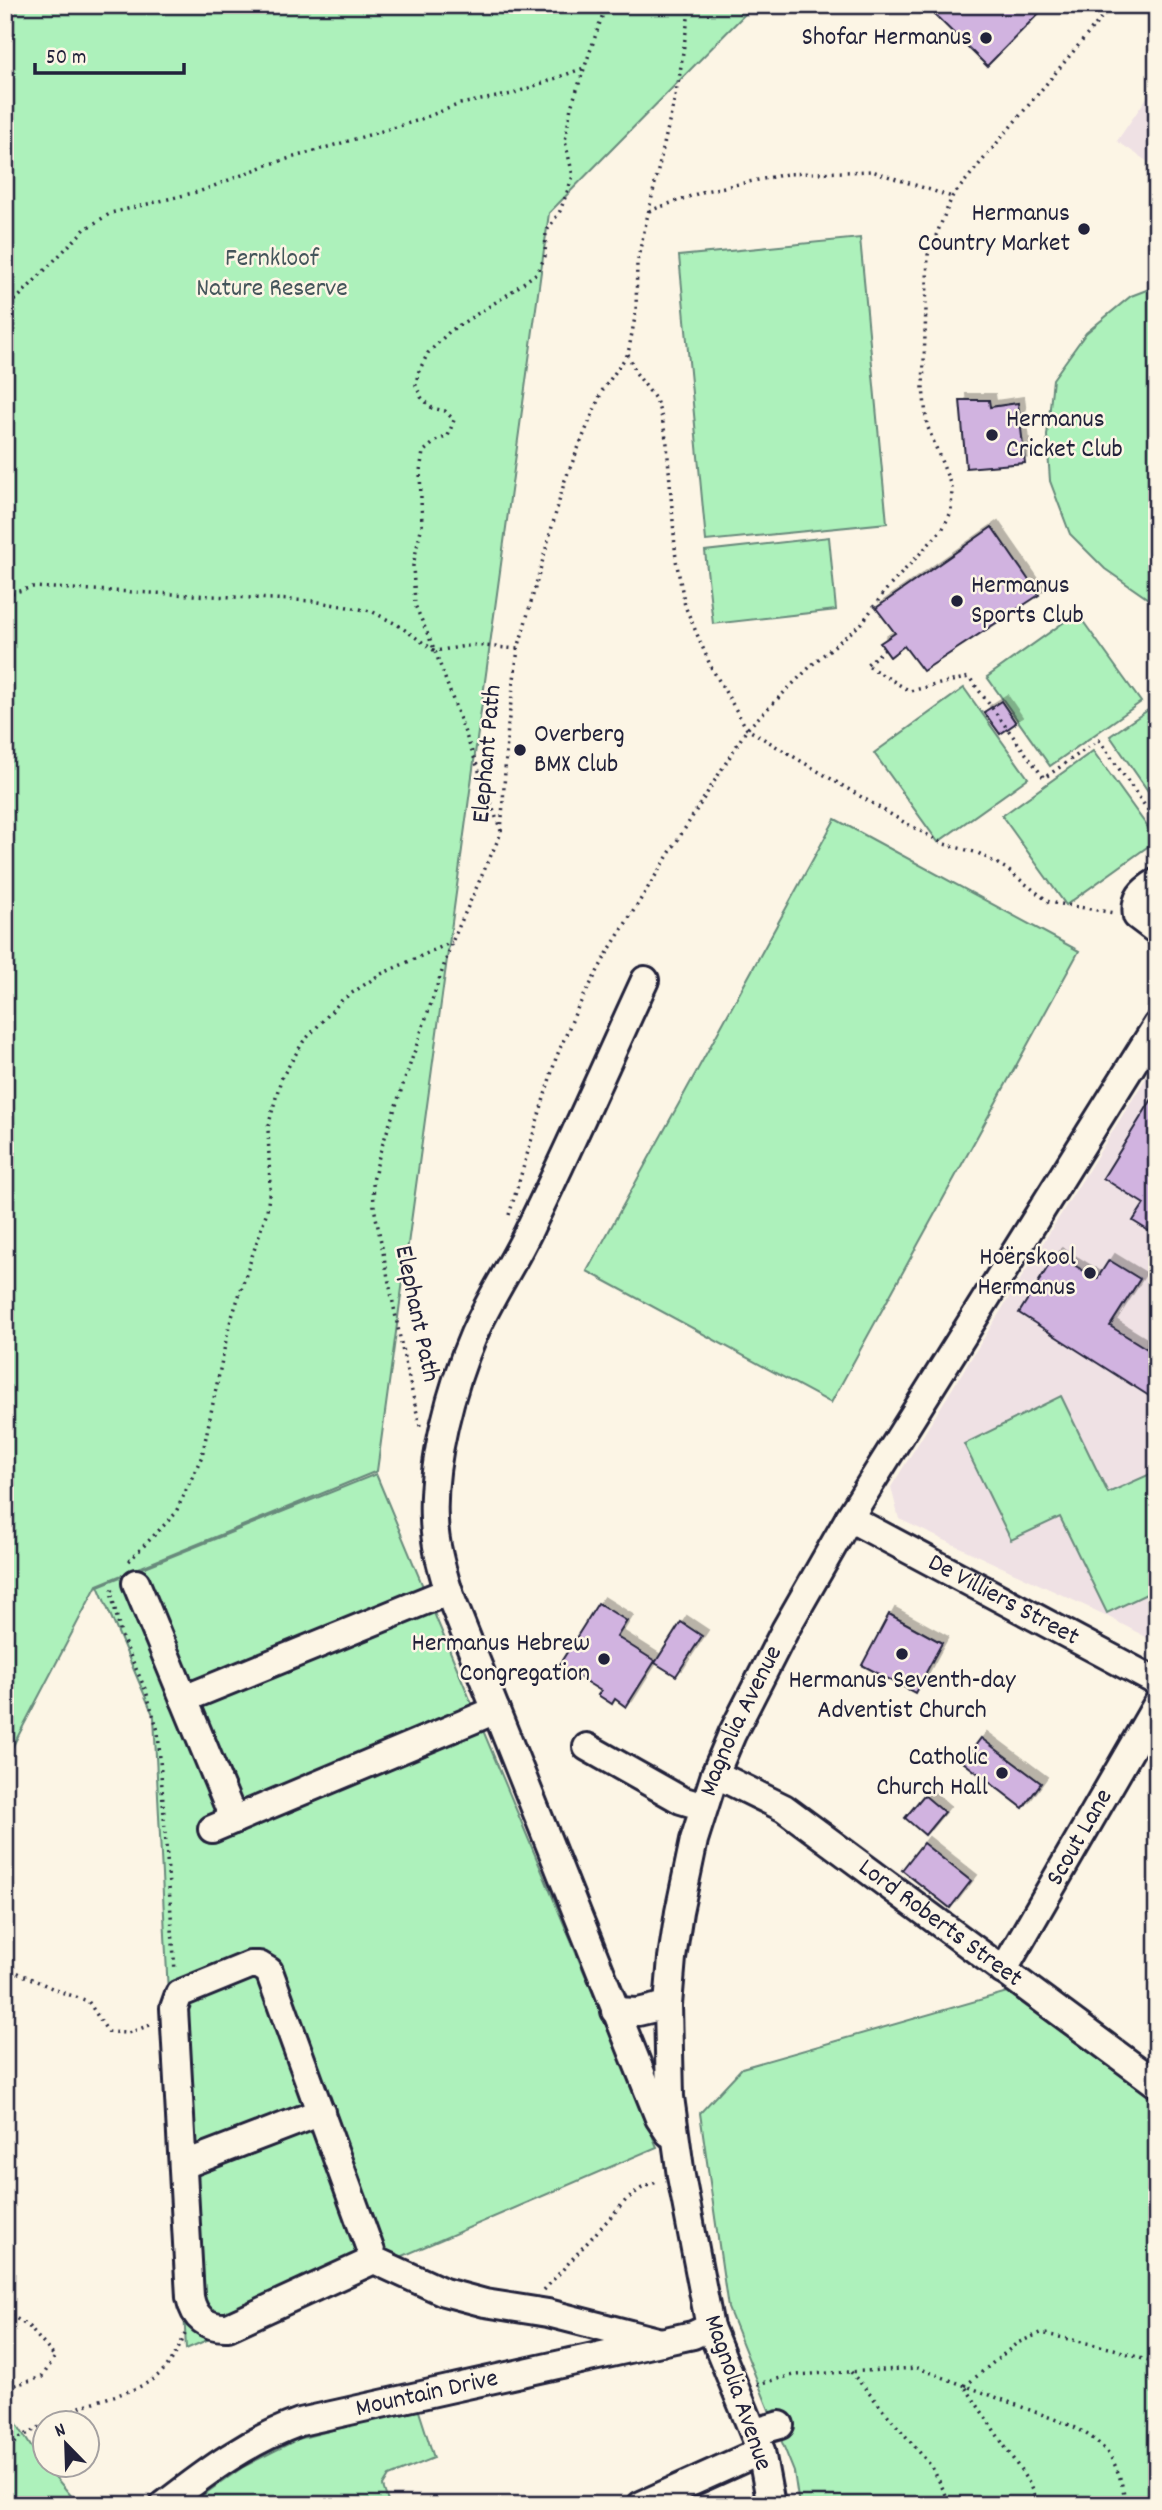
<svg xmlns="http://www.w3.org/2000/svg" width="1162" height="2510" font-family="Dekko,sans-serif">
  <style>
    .built { fill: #efe1e4 }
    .green { fill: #adf1bb; stroke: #688a7b; stroke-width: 2 }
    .building { fill: #d1b3e0; stroke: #22223b; stroke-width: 2; filter: url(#shadow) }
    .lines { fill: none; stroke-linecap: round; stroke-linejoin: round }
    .minor-casing { stroke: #22223b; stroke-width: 32 }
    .path { stroke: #22223b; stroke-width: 3.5; stroke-dasharray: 2 5; stroke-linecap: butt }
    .minor { stroke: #fcf5e5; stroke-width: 26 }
    .poi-dot { fill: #22223b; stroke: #fcf5e5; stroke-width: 2.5 }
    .labels { text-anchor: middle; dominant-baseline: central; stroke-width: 5; stroke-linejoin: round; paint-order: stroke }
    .poi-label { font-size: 26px; fill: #22223b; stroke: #fcf5e5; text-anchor: end }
    .park-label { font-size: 26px; fill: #45565b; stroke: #fcf5e5 }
    .street-label { font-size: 26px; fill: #22223b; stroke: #fcf5e5 }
  </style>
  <defs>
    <filter id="shadow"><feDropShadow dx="6" dy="-6" stdDeviation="0" flood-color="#0004"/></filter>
  </defs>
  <rect width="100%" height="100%" fill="#fcf5e5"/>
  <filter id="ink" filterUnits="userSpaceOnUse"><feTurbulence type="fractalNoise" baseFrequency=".0143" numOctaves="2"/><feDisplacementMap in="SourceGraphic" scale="14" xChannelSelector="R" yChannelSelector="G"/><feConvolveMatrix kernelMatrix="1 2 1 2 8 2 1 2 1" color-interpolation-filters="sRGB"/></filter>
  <g filter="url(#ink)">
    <path class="built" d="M 1157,83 L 1157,168 L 1117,141 Z
      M 1157,1060 L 1157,1643 L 1103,1614 L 899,1519 L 891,1487 Z"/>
    <path class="green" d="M 5,5 L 754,5 L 549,213 L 377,1471 L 97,1585 L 5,1761 Z
      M 860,238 L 887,523 L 706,541 L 679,256 Z
      M 1157,286 L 1157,605 L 1105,569 L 1070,534 L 1050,481 L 1047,436 L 1053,379 L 1086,333 L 1131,296 Z
      M 829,537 L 836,610 L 713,624 L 705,551 Z
      M 1077,613 L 1141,702 L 1050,766 L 987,677 Z
      M 964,688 L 1028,778 L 938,842 L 874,753 Z
      M 1157,704 L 1157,804 L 1110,736 Z
      M 1093,751 L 1157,840 L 1066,905 L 1002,816 Z
      M 835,819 L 1079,951 L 831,1403 L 587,1271 Z
      M 1061,1396 L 1108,1493 L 1157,1471 L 1157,1589 L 1107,1613 L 1060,1517 L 1011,1540 L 964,1444 Z
      M 376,1474 L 657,2147 L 186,2349 L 154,1717 L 98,1586 Z
      M 1007,1992 L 1157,2102 L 1157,2505 L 799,2505 L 794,2472 L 728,2308 L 700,2113 L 742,2068 Z
      M 5,2405 L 35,2453 L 79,2505 L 5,2505 Z
      M 418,2408 L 434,2458 L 389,2476 L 383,2486 L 389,2505 L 189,2505 L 243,2467 L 298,2439 Z"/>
    <path class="building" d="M 925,5 L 1047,5 L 987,66 Z
      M 960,400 L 989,400 L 990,407 L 1018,403 L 1025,463 L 966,468 Z
      M 992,527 L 1039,595 L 923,671 L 904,646 L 890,657 L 880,643 L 895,633 L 876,608 Z
      M 1001,701 L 1016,723 L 1000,734 L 984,712 Z
      M 1157,1091 L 1157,1236 L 1133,1221 L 1144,1204 L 1103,1178 Z
      M 1056,1254 L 1097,1279 L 1109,1260 L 1140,1279 L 1110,1326 L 1157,1355 L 1157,1401 L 1019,1313 Z
      M 598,1603 L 627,1621 L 617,1637 L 655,1661 L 626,1707 L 615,1699 L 612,1704 L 598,1695 L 601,1691 L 559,1665 Z
      M 889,1614 L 942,1643 L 915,1693 L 862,1665 Z
      M 681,1622 L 702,1636 L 676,1676 L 655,1663 Z
      M 981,1738 L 1041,1783 L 1023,1808 L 963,1762 Z
      M 924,1795 L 944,1812 L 925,1835 L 905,1818 Z
      M 923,1843 L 971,1881 L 950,1908 L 902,1870 Z"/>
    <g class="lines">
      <defs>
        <g id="minor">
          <path d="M 1157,882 C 1142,891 1134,898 1137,916 L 1157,931"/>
          <path d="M 645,980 C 607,1062 571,1145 531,1226 C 514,1263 490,1297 474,1334 C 451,1387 431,1463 434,1520 C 435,1546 442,1569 449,1593 L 659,2118 L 669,2133"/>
          <path id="s1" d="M 849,1518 L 1157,1682"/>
          <path d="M 136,1583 L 234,1820"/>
          <path d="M 184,1699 L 449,1591"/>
          <path d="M 587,1747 L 681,1800 L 704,1807"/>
          <path id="s2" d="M 715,1774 L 784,1808 L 1157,2084"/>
          <path d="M 212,1829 L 496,1710"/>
          <path id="s3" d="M 1003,1971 L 1157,1704"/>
          <path d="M 615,2011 L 638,2012 L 668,2005"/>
          <path d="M 183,2165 L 321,2112"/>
          <path d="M 374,2260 L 228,2327 C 207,2328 194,2318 190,2297 L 174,2008 L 179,1994 L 250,1965 L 259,1965 L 269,1971 L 374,2260 L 444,2292 L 485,2303 L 548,2313 L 661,2342"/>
          <path d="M 755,2432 L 780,2425"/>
          <path id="s4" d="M 164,2505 C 209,2470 246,2442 300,2422 L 661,2342 L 693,2335 L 710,2327"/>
          <path d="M 641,2505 L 761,2451"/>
          <path id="s5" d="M 771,2505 L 761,2451 L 710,2327 L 681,2176 L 670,2097 L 668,2005 L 672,1958 L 679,1912 L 694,1840 L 715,1774 L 732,1734 L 785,1630 L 849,1518 L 1157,1025"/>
        </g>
      </defs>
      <use href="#minor" class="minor-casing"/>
      <path class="path" d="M 649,211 L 705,191 L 787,174 L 872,171 L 952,197
        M 5,311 L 85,229 L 111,213 L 201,191 L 267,165 L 416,121 L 460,104 L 512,94 L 584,68
        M 628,354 L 636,373 L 656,400 L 662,418 L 667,444 L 676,560 L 685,606 L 711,667 L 747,729 L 902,821 L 944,844 L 978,853 L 1005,868 L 1049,902 L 1114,913
        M 5,595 L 33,587 L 313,601 L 371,611 L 398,625 L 435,651 L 473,645 L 518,649
        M 885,649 L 866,665 L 910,691 L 969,677 L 1044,778 L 1099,740 L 1157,823
        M 501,831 L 435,651 L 415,605 L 413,565 L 422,525 L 420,471 L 423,452 L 436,441 L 448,436 L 454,420 L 445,411 L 432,408 L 421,397 L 416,385 L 418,373 L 428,353 L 450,331 L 507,295 L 538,272 L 545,256 L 546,232 L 560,211 L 573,176 L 565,141 L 571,107 L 606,5
        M 509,1215 L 556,1058 L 577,1009 L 609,950 L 747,729 L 816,661 L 862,623 L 885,591 L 942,530 L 951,512 L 952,488 L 927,425 L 923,388 L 928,255 L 952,197 L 1112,5
        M 420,1426 L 403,1353 L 374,1207 L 373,1181 L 380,1152 L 452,942 L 501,833 L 508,725 L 518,649 L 565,480 L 602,391 L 628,354 L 636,312 L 637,262 L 679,79 L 690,5
        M 129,1561 L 175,1514 L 202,1456 L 229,1326 L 267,1211 L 270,1188 L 268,1127 L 281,1079 L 303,1042 L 343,999 L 379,975 L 452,942
        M 113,1589 L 111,1592 L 121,1635 L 146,1691 L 158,1731 L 175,1971
        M 5,1967 L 61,1992 L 88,2001 L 108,2032 L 128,2033 L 153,2024
        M 544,2290 L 627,2199 L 642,2188 L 659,2181
        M 5,2311 L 29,2327 L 55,2357 L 42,2377 L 5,2388
        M 851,2372 L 932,2467 L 951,2505
        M 757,2384 L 794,2375 L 918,2368 L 1070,2425 C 1109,2444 1119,2463 1126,2505
        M 965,2386 L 1017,2343 L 1041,2333 L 1114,2349 L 1157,2364
        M 966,2388 L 1029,2483 L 1038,2505
        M 48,2422 C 61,2416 74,2409 88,2404 C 137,2388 164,2387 185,2334
        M 5,2453 L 21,2437 L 46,2424"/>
      <use href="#minor" class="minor"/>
    </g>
  </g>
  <g class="poi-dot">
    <circle cx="986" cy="38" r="7"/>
    <circle cx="1084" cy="229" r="7"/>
    <circle cx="992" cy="435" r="7"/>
    <circle cx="957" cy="601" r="7"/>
    <circle cx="520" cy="750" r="7"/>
    <circle cx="1090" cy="1273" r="7"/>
    <circle cx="902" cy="1654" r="7"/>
    <circle cx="604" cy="1659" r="7"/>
    <circle cx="1002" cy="1773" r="7"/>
  </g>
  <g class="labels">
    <g class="poi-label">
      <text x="972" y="38">Shofar Hermanus</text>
      <text x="1070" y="214">Hermanus<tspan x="1070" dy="30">Country Market</tspan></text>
      <text x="1006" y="420" text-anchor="start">Hermanus<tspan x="1006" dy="30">Cricket Club</tspan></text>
      <text x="971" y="586" text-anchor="start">Hermanus<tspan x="971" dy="30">Sports Club</tspan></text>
      <text x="534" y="735" text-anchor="start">Overberg<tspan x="534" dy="30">BMX Club</tspan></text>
      <text x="1076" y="1258">Hoërskool<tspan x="1076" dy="30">Hermanus</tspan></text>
      <text x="590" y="1644">Hermanus Hebrew<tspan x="590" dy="30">Congregation</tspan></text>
      <text x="902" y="1681" text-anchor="middle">Hermanus Seventh-day<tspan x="902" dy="30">Adventist Church</tspan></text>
      <text x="988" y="1758">Catholic<tspan x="988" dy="30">Church Hall</tspan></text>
    </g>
    <g class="park-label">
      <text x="272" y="259">Fernkloof<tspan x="272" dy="30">Nature Reserve</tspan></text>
    </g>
    <g class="street-label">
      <text transform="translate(488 754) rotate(-85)">Elephant Path</text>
      <text transform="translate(416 1314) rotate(78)">Elephant Path</text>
      <text stroke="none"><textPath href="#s1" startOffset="175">De Villiers Street</textPath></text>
      <text stroke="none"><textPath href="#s5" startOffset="810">Magnolia Avenue</textPath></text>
      <text stroke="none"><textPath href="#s3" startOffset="154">Scout Lane</textPath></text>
      <text stroke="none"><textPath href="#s2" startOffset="271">Lord Roberts Street</textPath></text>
      <text stroke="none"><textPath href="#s4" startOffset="290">Mountain Drive</textPath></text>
      <text transform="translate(737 2393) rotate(71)">Magnolia Avenue</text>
    </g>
  </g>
  <rect width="1162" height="2510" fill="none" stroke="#fcf5e5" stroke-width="28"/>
  <rect x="14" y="14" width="1134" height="2482" fill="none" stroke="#22223b" stroke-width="2.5" filter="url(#ink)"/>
  <g transform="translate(66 2444) rotate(337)"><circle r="33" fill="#fcf5e5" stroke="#a5a1a1" stroke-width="2"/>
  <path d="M0-5L12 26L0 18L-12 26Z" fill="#22223b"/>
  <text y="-10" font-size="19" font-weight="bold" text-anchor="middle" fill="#22223b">N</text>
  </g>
  <path d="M35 63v10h149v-10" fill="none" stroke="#22223b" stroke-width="3.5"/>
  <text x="46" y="63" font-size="21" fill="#22223b" stroke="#fcf5e5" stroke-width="5" paint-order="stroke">50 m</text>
</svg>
